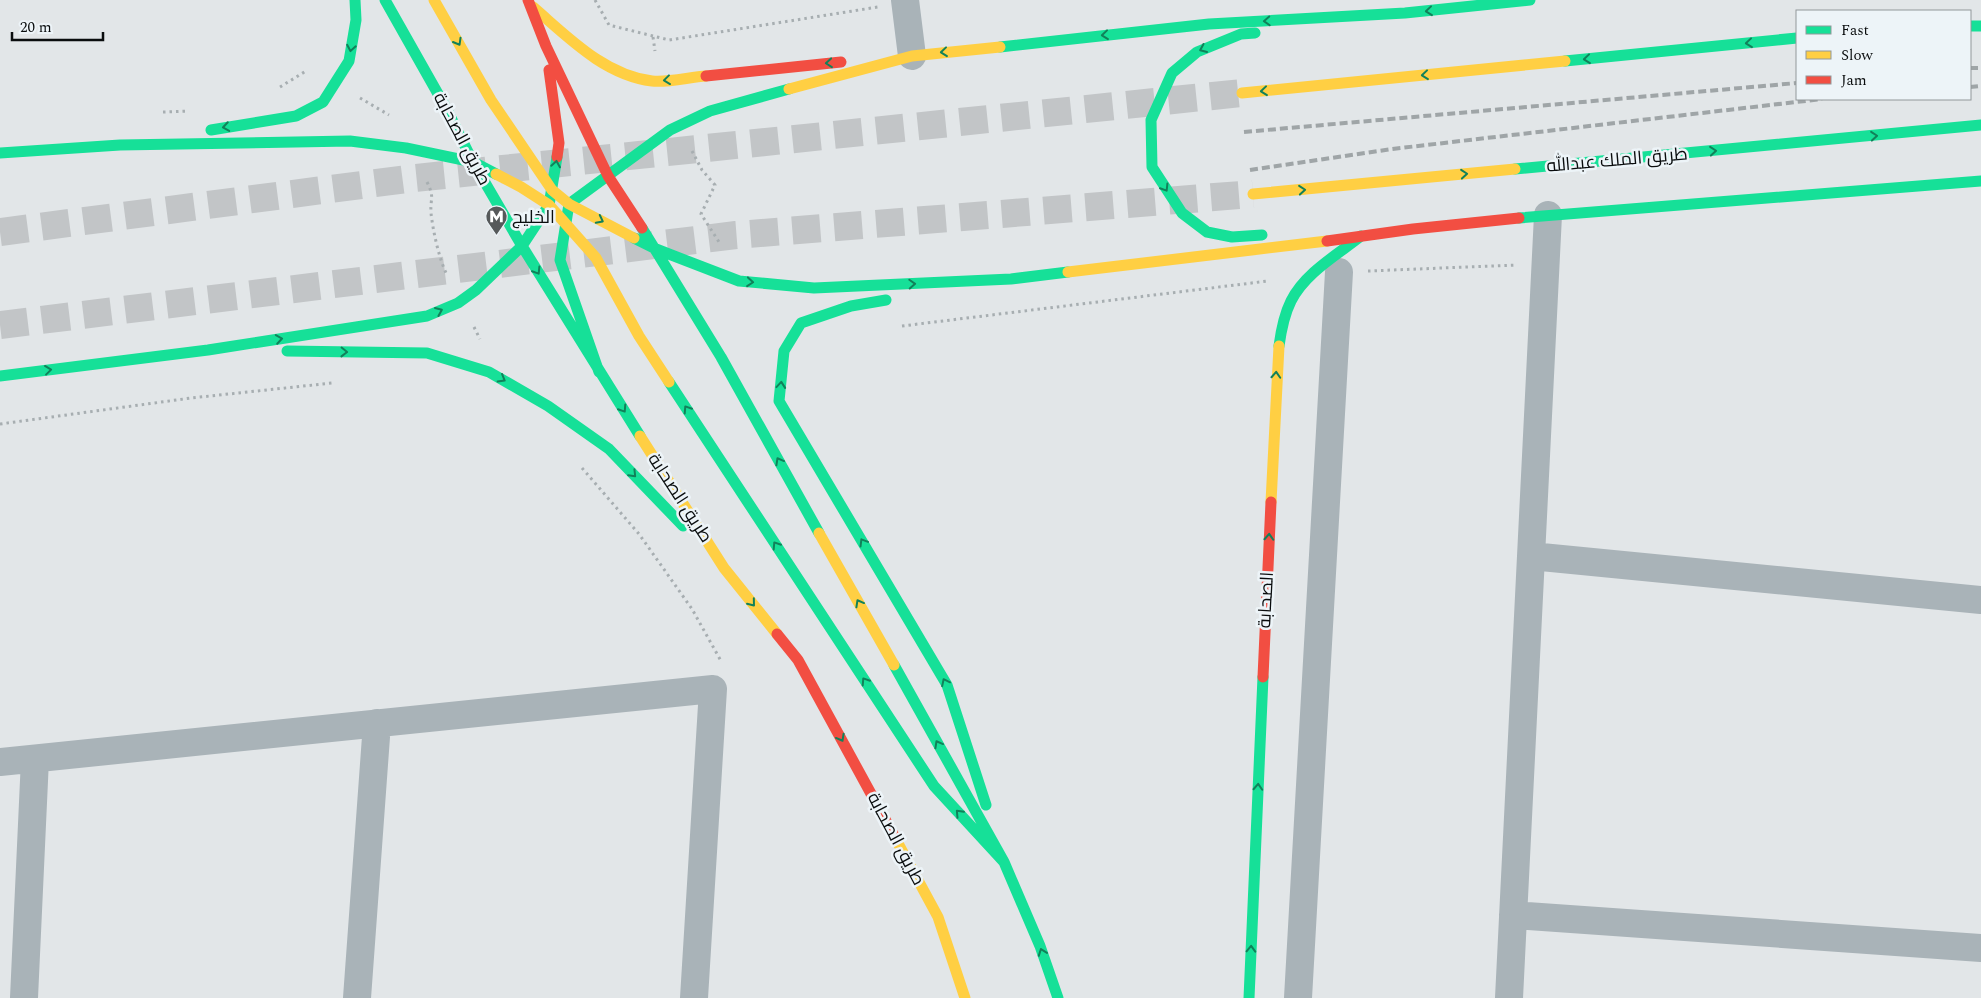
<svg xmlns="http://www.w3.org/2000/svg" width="1981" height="998" font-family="Spectral,Cairo,serif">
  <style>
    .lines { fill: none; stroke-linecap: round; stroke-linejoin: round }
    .highway-tunnel { stroke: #c2c5c7; stroke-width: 28; stroke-dasharray: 28 14; stroke-linecap: butt }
    .path { stroke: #a7aeb1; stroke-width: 3; stroke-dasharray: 2.5 4; stroke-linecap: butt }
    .street { stroke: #a9b3b8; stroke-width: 28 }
    .fast { stroke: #16e098; stroke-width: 11 }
    .slow { stroke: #ffcf43; stroke-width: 11 }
    .jam { stroke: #f24e42; stroke-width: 11 }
    .rail { stroke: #9fa5a7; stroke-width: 4; stroke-dasharray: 8 4; stroke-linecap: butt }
    .oneway { stroke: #11815a }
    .labels { text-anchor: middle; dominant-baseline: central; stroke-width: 5; stroke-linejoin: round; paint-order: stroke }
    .street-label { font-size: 18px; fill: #0a0d0e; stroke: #edf4f8 }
    .poi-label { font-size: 18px; fill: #0a0d0e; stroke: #edf4f8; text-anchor: start }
  </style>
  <rect width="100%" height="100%" fill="#e2e6e8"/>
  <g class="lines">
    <path class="highway-tunnel" d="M 0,232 L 415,178 L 1242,93
      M 0,325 L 736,235 L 1253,194"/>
    <path class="path" d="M 595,0 L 609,25 L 669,40 L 878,7
      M 653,37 L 655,51
      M 280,87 L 306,71
      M 360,98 L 389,115
      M 163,112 L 189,111
      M 692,151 L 702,170 L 715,185 L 701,214 L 719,242
      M 427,182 C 435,198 430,198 431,213 C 433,231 439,259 447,275
      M 1368,271 L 1517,265
      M 902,326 L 1268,281
      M 474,327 L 480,339
      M 0,424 L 191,398 L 332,383
      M 582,468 L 639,534 L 692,609 L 721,661"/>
    <path class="street" d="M 905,0 L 912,56
      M 1531,556 L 1981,600
      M 0,762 L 713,689 L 694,998
      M 1513,915 L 1981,948
      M 24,998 L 35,759
      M 357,998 L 377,723
      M 1298,998 L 1339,272
      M 1509,998 L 1548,215"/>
    <path class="fast" d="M 385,0 L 446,108 L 473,162 L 522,246 L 640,436
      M 1970,26 L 1981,26
      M 1255,33 L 1241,34 L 1197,52 L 1172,73 L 1151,120 L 1152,167 L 1182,213 L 1207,232 L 1232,237 L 1262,235
      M 1000,47 L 1209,24 L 1405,13 L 1530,0
      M 1565,61 L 1797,38
      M 211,130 L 296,116 L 323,102 L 349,61 L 356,20 L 355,0
      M 0,153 L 120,145 L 350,141 L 406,148 L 473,162 L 496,174
      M 1515,169 L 1981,125
      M 1519,218 L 1981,181
      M 642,228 L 721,357 L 819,533
      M 634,238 L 656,249 L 739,281 L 814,288 L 1011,279 L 1068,272
      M 886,300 L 851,306 L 801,323 L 784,351 L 779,401 L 947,685 L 986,805
      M 1279,346 C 1281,331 1284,315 1291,301 C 1305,273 1337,255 1361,236
      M 287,351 L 427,353 L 489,372 L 548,406 L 609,449 L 683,526
      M 599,372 L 560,260 L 569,204 L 670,130 L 710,111 L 789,89
      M 0,376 L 208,350 L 427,316 L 458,303 L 476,290 L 522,246 L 549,205 L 557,157
      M 669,382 L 934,786 L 1004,862
      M 894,665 L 1004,862 L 1040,946 L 1058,998
      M 1249,998 L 1263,677"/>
    <path class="slow" d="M 434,0 L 491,100 L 552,190 L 569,204 L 634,238
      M 533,7 C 568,37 604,75 652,81 C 667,83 690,77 706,76
      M 789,89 L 912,56 L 1000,47
      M 1242,93 L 1565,61
      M 496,174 L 521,187 L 549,205 L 596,258 L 639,336 L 669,382
      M 1253,194 L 1515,169
      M 1068,272 L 1327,241
      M 640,436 L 724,568 L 777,634
      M 1271,502 L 1279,346
      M 819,533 L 894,665
      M 893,834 L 938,917 L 965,998"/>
    <path class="jam" d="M 528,0 L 546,46 L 608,176 L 642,228
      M 549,70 L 559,143 L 557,157
      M 706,76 L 841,62
      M 1327,241 L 1413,229 L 1519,218
      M 777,634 L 798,660 L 893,834
      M 1263,677 L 1271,502"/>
    <path class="rail" d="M 1970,68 L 1981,68
      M 1970,87 L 1981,86
      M 1244,132 L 1797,83
      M 1250,170 L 1392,149 L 1822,99"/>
  </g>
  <defs><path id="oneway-chevron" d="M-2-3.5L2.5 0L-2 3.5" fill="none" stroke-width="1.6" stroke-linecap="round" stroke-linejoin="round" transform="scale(1.25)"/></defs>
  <g class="oneway">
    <use href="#oneway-chevron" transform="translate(1429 11) rotate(174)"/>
    <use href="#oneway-chevron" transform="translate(1267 21) rotate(177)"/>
    <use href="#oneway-chevron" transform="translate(1105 35) rotate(174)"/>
    <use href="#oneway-chevron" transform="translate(458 42) rotate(60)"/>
    <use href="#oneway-chevron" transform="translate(1749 43) rotate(174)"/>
    <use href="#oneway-chevron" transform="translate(351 48) rotate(100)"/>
    <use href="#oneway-chevron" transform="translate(1203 49) rotate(156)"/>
    <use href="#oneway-chevron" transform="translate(944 52) rotate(174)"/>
    <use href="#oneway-chevron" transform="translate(1587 59) rotate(174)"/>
    <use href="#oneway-chevron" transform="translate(829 63) rotate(175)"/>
    <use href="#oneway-chevron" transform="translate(1425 75) rotate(174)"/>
    <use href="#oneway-chevron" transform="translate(667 80) rotate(173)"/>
    <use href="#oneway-chevron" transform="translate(1264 91) rotate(174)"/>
    <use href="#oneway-chevron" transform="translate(226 127) rotate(171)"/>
    <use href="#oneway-chevron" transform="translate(1874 136) rotate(-5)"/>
    <use href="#oneway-chevron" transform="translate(1713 151) rotate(-5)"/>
    <use href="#oneway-chevron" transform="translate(556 164) rotate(-81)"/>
    <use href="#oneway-chevron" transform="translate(1464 174) rotate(-5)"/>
    <use href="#oneway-chevron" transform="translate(1165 188) rotate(58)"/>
    <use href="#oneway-chevron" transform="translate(1302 190) rotate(-5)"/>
    <use href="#oneway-chevron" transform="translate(600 220) rotate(27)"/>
    <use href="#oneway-chevron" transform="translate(537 271) rotate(58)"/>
    <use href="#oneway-chevron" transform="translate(750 282) rotate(5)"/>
    <use href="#oneway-chevron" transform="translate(912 284) rotate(-3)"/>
    <use href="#oneway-chevron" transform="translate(439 311) rotate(-23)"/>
    <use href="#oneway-chevron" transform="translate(279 339) rotate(-9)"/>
    <use href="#oneway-chevron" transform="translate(344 352) rotate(1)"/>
    <use href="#oneway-chevron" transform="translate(48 370) rotate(-7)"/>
    <use href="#oneway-chevron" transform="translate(1276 375) rotate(-87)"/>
    <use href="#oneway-chevron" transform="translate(502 379) rotate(30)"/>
    <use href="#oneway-chevron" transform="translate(781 385) rotate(-85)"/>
    <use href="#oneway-chevron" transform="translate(623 409) rotate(57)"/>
    <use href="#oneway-chevron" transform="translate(687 409) rotate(-123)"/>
    <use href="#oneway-chevron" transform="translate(779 461) rotate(-119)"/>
    <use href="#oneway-chevron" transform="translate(633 474) rotate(46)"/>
    <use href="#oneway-chevron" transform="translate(1269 537) rotate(-87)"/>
    <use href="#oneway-chevron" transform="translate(863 542) rotate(-121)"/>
    <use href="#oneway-chevron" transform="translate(776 545) rotate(-123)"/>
    <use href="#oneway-chevron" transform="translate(752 603) rotate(51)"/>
    <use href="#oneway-chevron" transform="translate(859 603) rotate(-119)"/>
    <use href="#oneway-chevron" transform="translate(865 681) rotate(-123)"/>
    <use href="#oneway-chevron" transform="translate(945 682) rotate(-116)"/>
    <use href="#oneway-chevron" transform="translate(841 738) rotate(61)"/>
    <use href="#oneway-chevron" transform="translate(938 744) rotate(-119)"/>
    <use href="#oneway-chevron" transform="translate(1258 787) rotate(-87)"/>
    <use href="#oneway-chevron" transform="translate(959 813) rotate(-133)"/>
    <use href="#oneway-chevron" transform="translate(1251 949) rotate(-88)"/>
    <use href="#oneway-chevron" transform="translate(1042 952) rotate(-110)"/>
  </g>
  <defs>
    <symbol id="metro-pin" viewBox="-11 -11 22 30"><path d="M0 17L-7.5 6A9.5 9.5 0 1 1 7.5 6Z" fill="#56595a" stroke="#edf4f8"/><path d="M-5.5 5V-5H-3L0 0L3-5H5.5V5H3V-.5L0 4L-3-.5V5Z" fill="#fff"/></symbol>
  </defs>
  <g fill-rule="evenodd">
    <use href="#metro-pin" x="484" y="204" width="25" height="34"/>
  </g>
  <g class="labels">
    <g class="street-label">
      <text transform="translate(462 139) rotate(62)">طريق الصحابة</text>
      <text transform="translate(1617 160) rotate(-5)">طريق الملك عبدالله</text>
      <text transform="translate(680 498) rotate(57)">طريق الصحابة</text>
      <text transform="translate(1266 600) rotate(-87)">الصحابة</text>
      <text transform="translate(896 839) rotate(62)">طريق الصحابة</text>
    </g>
    <g class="poi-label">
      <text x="512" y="217">الخليج</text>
    </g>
  </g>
  <rect x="1796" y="10" width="175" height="90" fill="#edf4f8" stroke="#92989a"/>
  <rect x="1806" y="26" width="25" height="8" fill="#16e098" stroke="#92989a"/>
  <text x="1841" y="35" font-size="15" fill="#0a0d0e">Fast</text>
  <rect x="1806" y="51" width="25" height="8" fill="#ffcf43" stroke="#92989a"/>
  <text x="1841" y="60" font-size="15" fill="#0a0d0e">Slow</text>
  <rect x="1806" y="76" width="25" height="8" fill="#f24e42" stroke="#92989a"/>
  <text x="1841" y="85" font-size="15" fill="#0a0d0e">Jam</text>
  <path d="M12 32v8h91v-8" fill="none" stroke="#0a0d0e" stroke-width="2.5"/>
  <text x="20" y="32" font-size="15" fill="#0a0d0e" stroke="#edf4f8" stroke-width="4" paint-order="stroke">20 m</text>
</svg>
